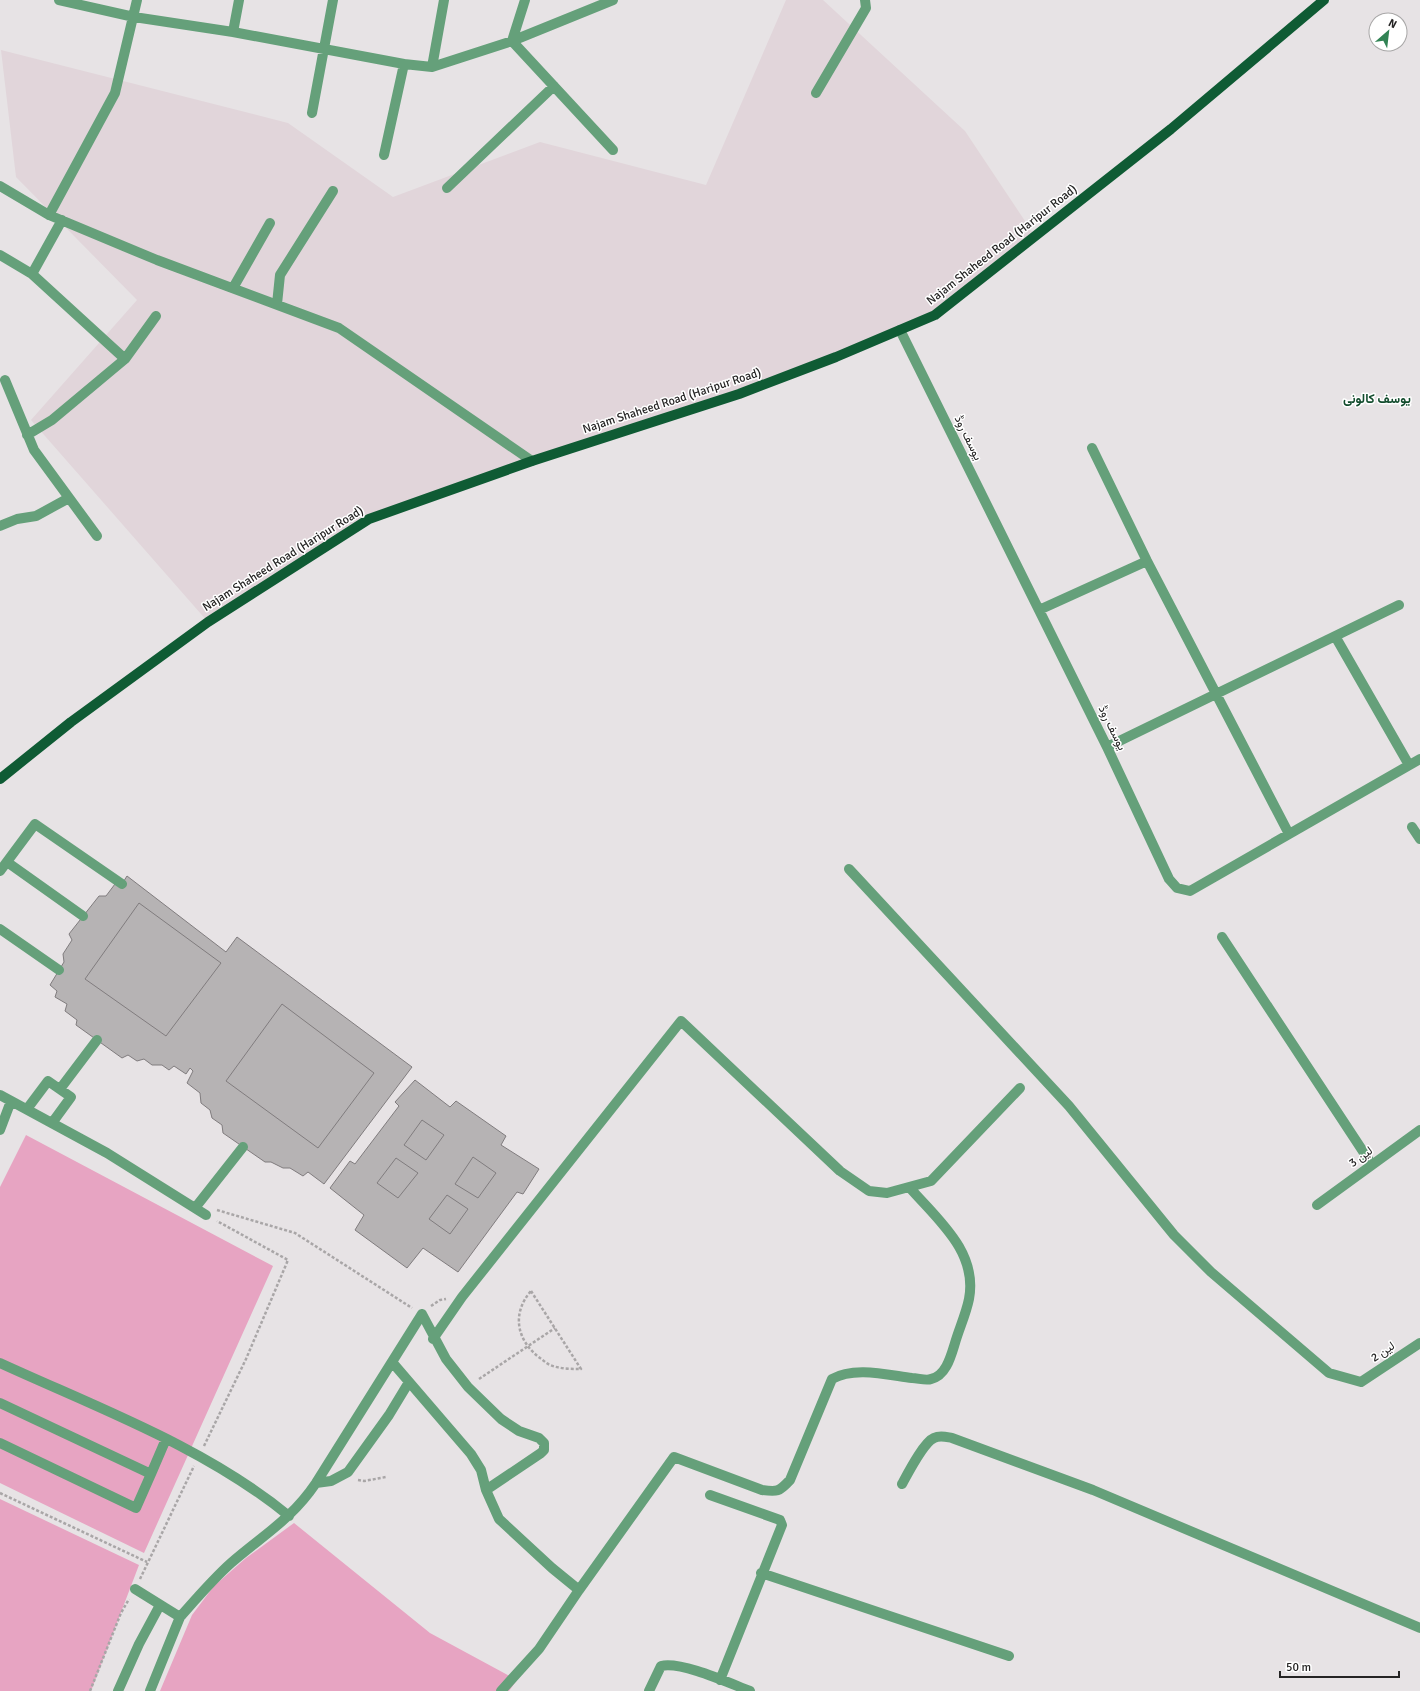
<svg xmlns="http://www.w3.org/2000/svg" width="1420" height="1691" font-family="Signika,Vazirmatn,sans-serif">
  <style>
    .built { fill: #e1d5da }
    .green { fill: #e7a4c2 }
    .building { fill: #b6b3b4; stroke: #807c7e }
    .lines { fill: none; stroke-linecap: round; stroke-linejoin: round }
    .path { stroke: #a9a6a7; stroke-width: 2.5; stroke-dasharray: 3 2; stroke-linecap: butt }
    .minor { stroke: #65a07a; stroke-width: 10 }
    .major { stroke: #0f5b34; stroke-width: 10 }
    .labels { text-anchor: middle; dominant-baseline: central; stroke-width: 3; stroke-linejoin: round; paint-order: stroke }
    .street-label { font-size: 12px; fill: #252424; stroke: #fff }
    .neighbourhood-label { font-size: 13px; font-weight: bold; fill: #124c2d; stroke: #fff }
  </style>
  <rect width="100%" height="100%" fill="#e7e3e5"/>
  <path class="built" d="M 786,0 L 823,0 L 965,131 L 1035,236 L 935,315 L 739,394 L 368,516 L 208,622 L 31,420 L 137,300 L 16,177 L 1,50 L 288,123 L 393,197 L 540,142 L 706,185 Z"/>
  <path class="green" d="M 26,1135 L 273,1266 L 144,1553 L 0,1483 L 0,1187 Z
    M 0,1499 L 139,1565 L 91,1691 L 0,1691 Z
    M 294,1523 L 430,1633 L 517,1680 L 509,1691 L 160,1691 L 192,1615 L 214,1586 L 246,1558 Z"/>
  <path class="building" d="M 127,876 L 226,952 L 237,937 L 412,1067 L 324,1184 L 308,1172 L 303,1176 L 290,1168 L 283,1168 L 271,1162 L 265,1162 L 223,1133 L 222,1125 L 212,1118 L 210,1110 L 201,1103 L 200,1093 L 187,1083 L 193,1071 L 190,1068 L 186,1074 L 174,1066 L 169,1070 L 162,1065 L 152,1065 L 144,1059 L 137,1061 L 128,1055 L 122,1058 L 76,1025 L 77,1020 L 65,1011 L 67,1004 L 55,997 L 57,991 L 50,985 L 64,962 L 63,954 L 72,940 L 69,934 L 99,896 L 106,896 L 115,884 L 122,884 Z
    M 139,903 L 221,963 L 166,1036 L 85,979 Z
    M 282,1004 L 374,1073 L 318,1148 L 226,1081 Z
    M 415,1080 L 450,1107 L 456,1101 L 506,1136 L 501,1145 L 539,1169 L 523,1194 L 517,1192 L 458,1272 L 423,1248 L 407,1268 L 355,1230 L 364,1215 L 330,1188 L 350,1161 L 355,1164 L 399,1106 L 395,1102 Z
    M 422,1120 L 444,1135 L 426,1160 L 404,1145 Z
    M 473,1157 L 496,1173 L 478,1198 L 455,1184 Z
    M 396,1158 L 418,1173 L 398,1198 L 377,1183 Z
    M 447,1195 L 468,1209 L 450,1234 L 429,1219 Z"/>
  <g class="lines">
    <path class="path" d="M 217,1210 L 295,1233 L 412,1308
      M 531,1291 L 581,1369 C 571,1369 560,1369 550,1365 C 547,1364 543,1360 540,1358 C 517,1341 511,1314 531,1291 Z
      M 431,1306 L 440,1300 L 446,1299
      M 479,1379 L 555,1328
      M 204,1446 L 246,1359 L 288,1260 L 217,1221
      M 358,1480 L 364,1481 L 386,1477
      M 0,1493 L 147,1562
      M 140,1579 L 194,1466
      M 90,1691 L 121,1613 L 129,1599"/>
    <path class="minor" d="M 59,0 L 134,17 L 233,32 L 404,64 L 432,67 L 512,41 L 613,0
      M 525,0 L 512,41 L 613,150
      M 233,32 L 239,0
      M 432,67 L 444,0
      M 816,93 L 866,8 L 865,0
      M 312,113 L 333,0
      M 384,155 L 404,64
      M 0,186 L 49,215 L 157,260 L 339,328 L 532,461
      M 447,188 L 554,86
      M 49,215 L 115,93 L 137,0
      M 0,255 L 32,274 L 125,359
      M 32,274 L 62,220
      M 233,288 L 270,223
      M 277,304 L 280,275 L 333,191
      M 900,330 L 1107,747 L 1169,879 L 1177,888 L 1190,891 L 1420,759
      M 5,380 L 34,450 L 97,536
      M 27,435 L 52,420 L 125,359 L 156,316
      M 1092,448 L 1147,561 L 1289,834
      M 0,526 L 17,519 L 36,516 L 69,498
      M 1039,610 L 1147,561
      M 1335,636 L 1409,765
      M 1107,747 L 1399,605
      M 1412,827 L 1420,839
      M 7,862 L 83,916
      M 849,869 L 1069,1106 L 1174,1235 L 1211,1272 L 1329,1373 L 1361,1382 L 1420,1343
      M 0,871 L 35,824 L 122,884
      M 0,929 L 59,970
      M 1222,937 L 1372,1165
      M 60,1089 L 97,1040
      M 0,1095 L 107,1153 L 206,1215
      M 27,1109 L 48,1081 L 71,1097 L 52,1123
      M 0,1130 L 11,1101
      M 1317,1205 L 1420,1130
      M 195,1208 L 243,1147
      M 422,1314 L 446,1359 L 468,1387 L 501,1419 L 519,1431 L 539,1438 L 544,1443 L 544,1450 L 541,1453 L 486,1490
      M 433,1339 L 462,1297 L 681,1021 L 840,1171 L 869,1191 L 887,1193 L 931,1181 L 1020,1088
      M 392,1362 L 471,1454 L 481,1470 L 486,1490 L 499,1519 L 552,1568 L 579,1590
      M 0,1363 C 98,1408 205,1447 289,1516
      M 0,1403 L 151,1474 L 136,1508 L 0,1443
      M 151,1474 L 166,1439
      M 316,1483 L 331,1481 L 348,1472 L 389,1415 L 409,1382
      M 902,1484 C 908,1473 924,1442 934,1438 C 940,1435 946,1437 952,1438 L 1093,1490 L 1420,1628
      M 710,1495 L 780,1520 L 782,1525 L 720,1680
      M 761,1573 L 1009,1656
      M 135,1589 L 180,1617 C 196,1599 213,1579 231,1563 C 263,1535 291,1520 316,1483 L 422,1314
      M 118,1691 L 139,1644 L 160,1605
      M 150,1691 L 180,1617
      M 501,1691 L 539,1649 L 579,1590 L 674,1457 L 762,1490 C 777,1492 779,1492 790,1480 L 832,1379 C 854,1366 888,1375 912,1378 C 918,1378 926,1381 931,1379 C 946,1376 951,1356 955,1343 C 959,1329 966,1314 969,1299 C 978,1252 938,1220 910,1188
      M 649,1691 L 661,1666 C 681,1661 729,1683 750,1691"/>
    <path class="major" d="M 0,779 L 71,722 L 208,622 L 369,519 L 532,461 L 739,394 L 836,357 L 935,315 L 1171,129 L 1324,0"/>
  </g>
  <g class="labels">
    <g class="street-label">
      <text transform="translate(1002 245) rotate(-38)">Najam Shaheed Road (Haripur Road)</text>
      <text transform="translate(672 401) rotate(-18)">Najam Shaheed Road (Haripur Road)</text>
      <text transform="translate(968 438) rotate(64)">یوسف روڈ</text>
      <text transform="translate(283 559) rotate(-32)">Najam Shaheed Road (Haripur Road)</text>
      <text transform="translate(1112 728) rotate(64)">یوسف روڈ</text>
      <text transform="translate(1361 1157) rotate(-36)">لین 3</text>
      <text transform="translate(1383 1352) rotate(-34)">لین 2</text>
    </g>
    <g class="neighbourhood-label">
      <text x="1377" y="399">یوسف کالونی</text>
    </g>
  </g>
  <g transform="translate(1388 32) rotate(28)"><circle r="19" fill="#ffffff" stroke="#a8a7a7"/>
  <path d="M0-3L7 15L0 10L-7 15Z" fill="#318354"/>
  <text y="-6" font-size="11" font-weight="bold" text-anchor="middle" fill="#252424">N</text>
  </g>
  <path d="M1280 1671v6h119v-6" fill="none" stroke="#252424" stroke-width="2"/>
  <text x="1286" y="1671" font-size="12" fill="#252424" stroke="#ffffff" stroke-width="3" paint-order="stroke">50 m</text>
</svg>
